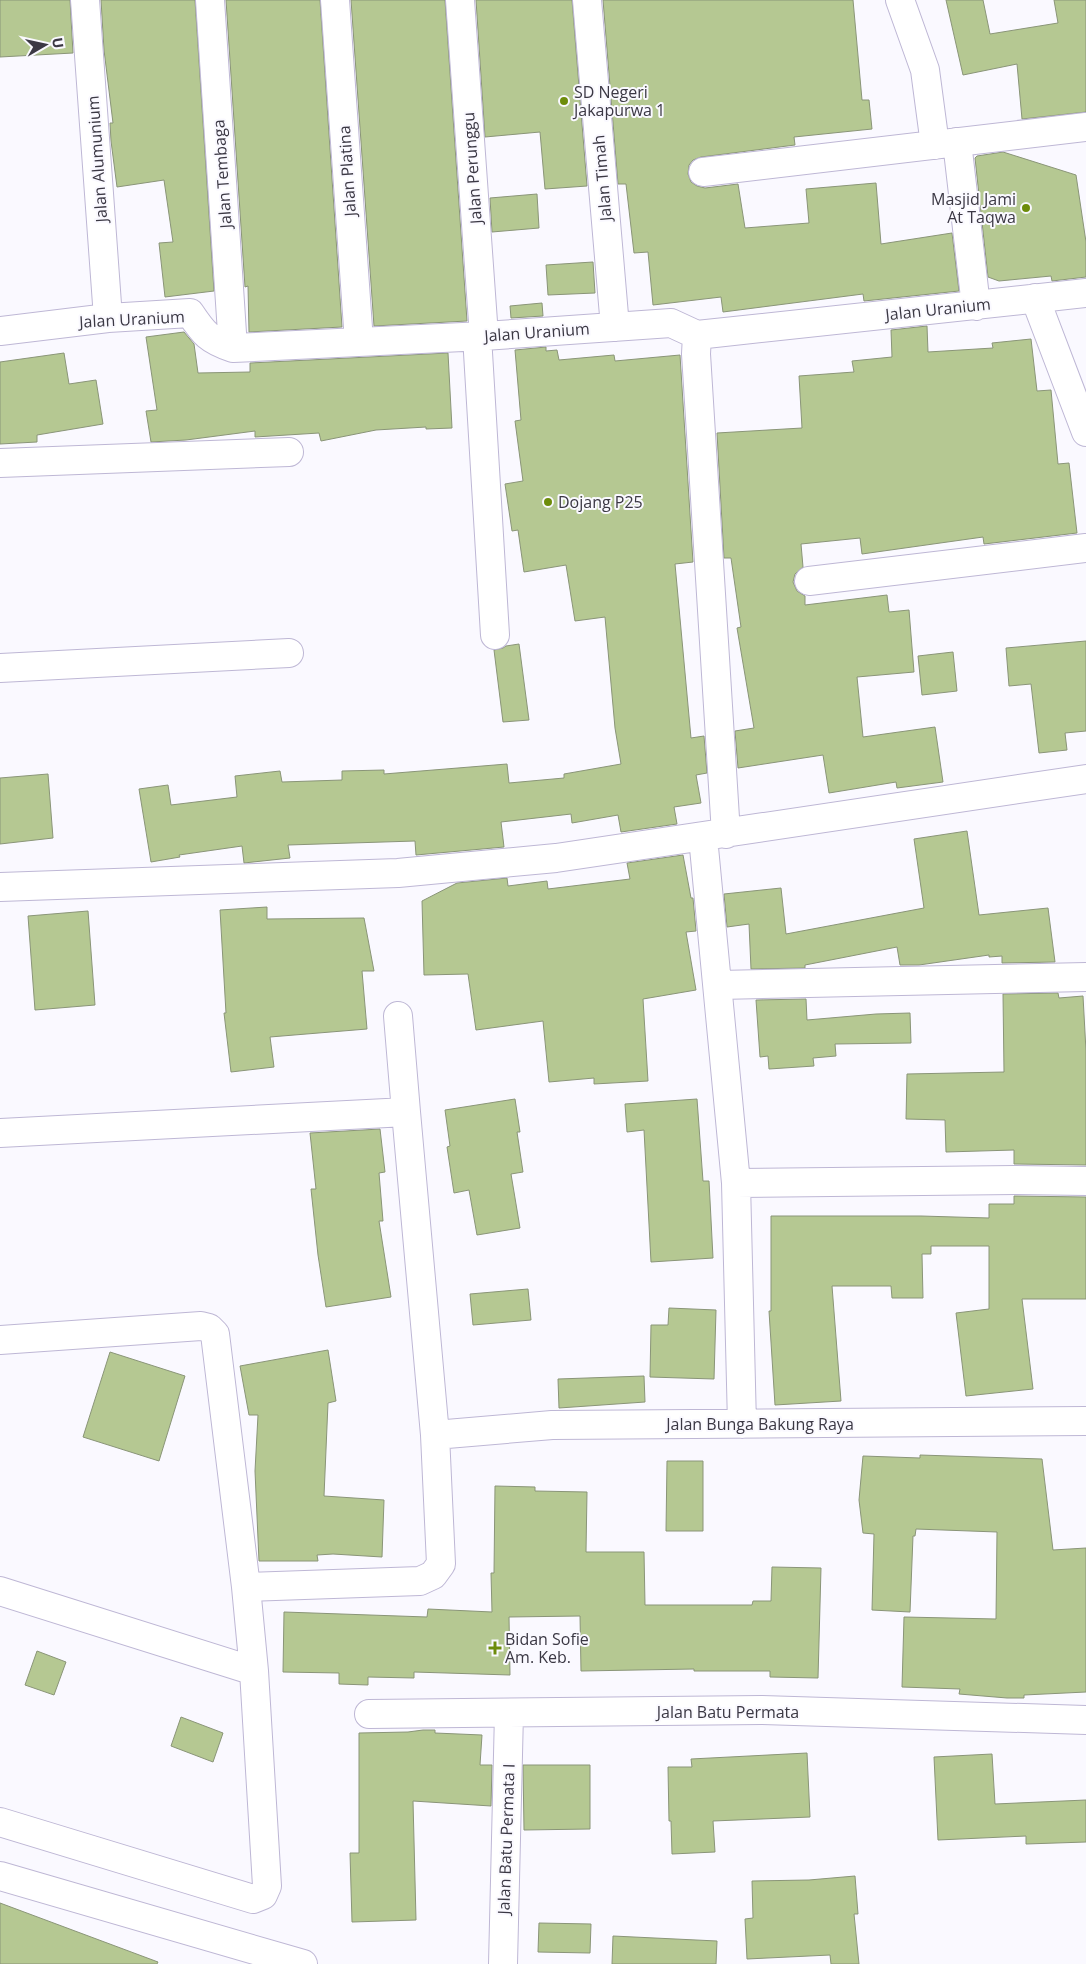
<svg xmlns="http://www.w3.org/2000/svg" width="1086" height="1964" font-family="'Open Sans',sans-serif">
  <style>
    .building { fill: #b5c892; stroke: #8a9578 }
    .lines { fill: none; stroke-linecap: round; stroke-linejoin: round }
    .street-casing { stroke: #beb7d5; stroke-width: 30 }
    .street { stroke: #fff; stroke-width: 28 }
    .poi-dot { fill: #6d8c0b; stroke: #faf9ff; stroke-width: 2 }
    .labels { text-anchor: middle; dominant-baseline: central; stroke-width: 4; stroke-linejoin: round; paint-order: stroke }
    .poi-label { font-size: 16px; fill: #3b3844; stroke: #faf9ff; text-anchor: start }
    .street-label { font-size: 16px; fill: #3b3844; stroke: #faf9ff }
  </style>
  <rect width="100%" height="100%" fill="#faf9ff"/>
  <path class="building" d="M 0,0 L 70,0 L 73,53 L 0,57 Z
    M 101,0 L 195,0 L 214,291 L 165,297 L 159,243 L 173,242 L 164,180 L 117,187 L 111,141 L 110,123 L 113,123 L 104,50 Z
    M 226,0 L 320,0 L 342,327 L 249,332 L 248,286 L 245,287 Z
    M 351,0 L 445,0 L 467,321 L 374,326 Z
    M 476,0 L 572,0 L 587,186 L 545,189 L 540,132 L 485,137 Z
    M 603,0 L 853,0 L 862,100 L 869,100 L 872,129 L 794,137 L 795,145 L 701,157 L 693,160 L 689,165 L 688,174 L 691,182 L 697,186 L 705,188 L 738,184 L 745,228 L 809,223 L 806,189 L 876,183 L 881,244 L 952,233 L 959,291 L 864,301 L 863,294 L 723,312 L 721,297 L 653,305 L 648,252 L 634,253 L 626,184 L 618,184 Z
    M 946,0 L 983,0 L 990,34 L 1058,23 L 1054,0 L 1086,0 L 1086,112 L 1022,119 L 1017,64 L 963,75 Z
    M 1003,152 L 1076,175 L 1086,242 L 1086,277 L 1052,281 L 1051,276 L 999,281 L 988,277 L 975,158 L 977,156 Z
    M 537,194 L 539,228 L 492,232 L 490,198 Z
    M 593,262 L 595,293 L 548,295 L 546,265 Z
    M 542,303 L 543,316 L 511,318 L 510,306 Z
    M 927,326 L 928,352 L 993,348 L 992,343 L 1031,339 L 1037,391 L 1051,390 L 1058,464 L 1069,463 L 1077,533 L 984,544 L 983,537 L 862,554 L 860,538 L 801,544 L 803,567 L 795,574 L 793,582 L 797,591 L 805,596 L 805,605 L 887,595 L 889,612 L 909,610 L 914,672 L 857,677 L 863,737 L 935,727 L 943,782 L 897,788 L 896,782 L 829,793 L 823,755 L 738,768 L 735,731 L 754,728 L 737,628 L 741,627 L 731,558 L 724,558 L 717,433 L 802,428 L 799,376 L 854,372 L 852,361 L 892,357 L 891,330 Z
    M 184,332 L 194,344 L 198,373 L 250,372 L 250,363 L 448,353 L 452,428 L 426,429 L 426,427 L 376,430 L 321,441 L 319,433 L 255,437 L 255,431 L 186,440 L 151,442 L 146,411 L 157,410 L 146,337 Z
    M 546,347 L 546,351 L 557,350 L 559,360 L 614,355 L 615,361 L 680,355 L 693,562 L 675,564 L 691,738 L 704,736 L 707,773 L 696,775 L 701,803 L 674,807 L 677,824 L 621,832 L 618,815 L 572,823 L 571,814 L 501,822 L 504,847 L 416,855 L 415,841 L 288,845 L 290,858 L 244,863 L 242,846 L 179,855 L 180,857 L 151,862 L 139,789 L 168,785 L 171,805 L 237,797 L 235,776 L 280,771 L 282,782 L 342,780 L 342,771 L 384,770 L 384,774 L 507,764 L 509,783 L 564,778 L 564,774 L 621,764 L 615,728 L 605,617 L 575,621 L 566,565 L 524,572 L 518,530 L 512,531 L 505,484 L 523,481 L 515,421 L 521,420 L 515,350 Z
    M 64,353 L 69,384 L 96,380 L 103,424 L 37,435 L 37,442 L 0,444 L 0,362 Z
    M 1086,641 L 1086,731 L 1065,733 L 1067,750 L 1039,753 L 1031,684 L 1009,686 L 1006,648 Z
    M 519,644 L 529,720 L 503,722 L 494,650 L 503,648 L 506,646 Z
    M 953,652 L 957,691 L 922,695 L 918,656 Z
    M 48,774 L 53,838 L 0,844 L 0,778 Z
    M 967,831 L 979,915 L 1048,908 L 1055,962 L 1002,963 L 1002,956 L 989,957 L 989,955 L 919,965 L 900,965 L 897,947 L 805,965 L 805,968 L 751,969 L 749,924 L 727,927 L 724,894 L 781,888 L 786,934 L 924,908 L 914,839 Z
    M 683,855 L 691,898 L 693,898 L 696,931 L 686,932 L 696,990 L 643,999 L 648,1081 L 594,1084 L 594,1078 L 549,1082 L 543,1021 L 476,1030 L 468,974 L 424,975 L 422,901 L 457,883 L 507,878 L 508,886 L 547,881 L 548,889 L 630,879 L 627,863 Z
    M 267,907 L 267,919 L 364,918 L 374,971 L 362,971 L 367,1029 L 270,1037 L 274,1067 L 231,1072 L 224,1013 L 226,1013 L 220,910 Z
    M 88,911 L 95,1005 L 35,1010 L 28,916 Z
    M 1058,993 L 1059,998 L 1083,996 L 1086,1051 L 1086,1165 L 1014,1164 L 1014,1150 L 946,1152 L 945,1120 L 906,1119 L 907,1074 L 1004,1072 L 1003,994 Z
    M 806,999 L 807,1020 L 876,1014 L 910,1013 L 911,1043 L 835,1044 L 836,1056 L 813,1058 L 814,1066 L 769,1069 L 768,1056 L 760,1057 L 756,1000 Z
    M 515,1099 L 520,1132 L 517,1132 L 523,1172 L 511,1174 L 520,1228 L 477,1235 L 469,1190 L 454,1193 L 447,1147 L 450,1146 L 445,1110 Z
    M 697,1099 L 703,1181 L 709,1181 L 713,1258 L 651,1262 L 644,1130 L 627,1132 L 625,1104 Z
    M 380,1129 L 385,1172 L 379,1173 L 383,1221 L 379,1221 L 391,1297 L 326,1307 L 318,1255 L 311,1189 L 316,1189 L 310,1133 Z
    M 1014,1196 L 1086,1197 L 1086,1299 L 1022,1299 L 1033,1389 L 966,1396 L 956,1313 L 989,1309 L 989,1246 L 931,1246 L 931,1254 L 922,1254 L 923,1298 L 892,1298 L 891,1286 L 832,1286 L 841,1401 L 775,1405 L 769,1311 L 771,1311 L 771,1216 L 921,1216 L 989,1218 L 989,1204 L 1014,1204 Z
    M 528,1289 L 531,1320 L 473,1325 L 470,1294 Z
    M 669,1308 L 716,1310 L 714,1379 L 650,1377 L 651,1325 L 668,1325 Z
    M 328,1350 L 336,1401 L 328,1403 L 324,1496 L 384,1500 L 382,1557 L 333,1554 L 317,1555 L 318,1561 L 259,1561 L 255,1471 L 258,1415 L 249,1415 L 240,1366 Z
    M 110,1352 L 185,1376 L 159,1461 L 83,1437 Z
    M 644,1376 L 645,1402 L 559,1408 L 558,1379 Z
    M 920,1455 L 1042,1459 L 1053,1550 L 1086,1548 L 1086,1692 L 1024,1695 L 1024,1698 L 1007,1698 L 959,1694 L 960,1689 L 902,1687 L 904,1617 L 996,1619 L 997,1532 L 916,1529 L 915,1536 L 913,1536 L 910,1612 L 872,1610 L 874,1534 L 863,1533 L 859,1500 L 863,1456 L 920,1458 Z
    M 667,1461 L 703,1461 L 703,1531 L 666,1531 Z
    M 495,1486 L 535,1487 L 535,1491 L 587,1492 L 586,1552 L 644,1552 L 645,1605 L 752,1605 L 753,1601 L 771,1601 L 772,1567 L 821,1568 L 818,1678 L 770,1677 L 770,1671 L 694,1671 L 694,1669 L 581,1671 L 580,1616 L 509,1617 L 510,1675 L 414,1672 L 414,1678 L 368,1677 L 368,1685 L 339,1684 L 339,1673 L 283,1672 L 284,1612 L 427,1617 L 428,1609 L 492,1612 L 491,1573 L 494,1573 Z
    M 37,1651 L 66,1662 L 54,1695 L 25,1685 Z
    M 181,1717 L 223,1733 L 213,1762 L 171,1746 Z
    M 423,1730 L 435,1730 L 435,1733 L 482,1735 L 480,1765 L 492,1765 L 491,1806 L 413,1801 L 416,1920 L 352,1922 L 350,1853 L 359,1853 L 359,1733 L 408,1732 Z
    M 807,1753 L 810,1817 L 713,1821 L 715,1852 L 672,1854 L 671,1821 L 669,1821 L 668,1767 L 692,1767 L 691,1759 Z
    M 992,1754 L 995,1804 L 1086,1800 L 1086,1842 L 1026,1844 L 1026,1836 L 938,1840 L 934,1757 Z
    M 523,1765 L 590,1765 L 590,1829 L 524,1830 Z
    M 855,1876 L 858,1914 L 854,1914 L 859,1964 L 831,1964 L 830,1955 L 747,1959 L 745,1919 L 753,1918 L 752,1881 L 809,1880 Z
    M 0,1903 L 158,1962 L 157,1964 L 0,1964 Z
    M 539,1923 L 591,1924 L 590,1953 L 538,1952 Z
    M 613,1936 L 717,1941 L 716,1964 L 612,1964 Z"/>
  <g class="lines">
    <defs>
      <path id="street" d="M 85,0 L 108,318
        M 210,0 L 233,348
        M 335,0 L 359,342
        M 460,0 L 484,336
        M 587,0 L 615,327
        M 900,0 L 925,70 L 935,145
        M 957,142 L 976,306
        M 703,172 L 1086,127
        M 1035,298 L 1086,432
        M 0,331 L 108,318 L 190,313 C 204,334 209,340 233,348 L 484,336 L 671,323 L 697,335 L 1086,293
        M 697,335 L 696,354 L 726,834
        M 477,336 L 495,635
        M 0,463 L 289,452
        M 809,581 L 1086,548
        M 0,668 L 289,653
        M 703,837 L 736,1183 L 742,1424
        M 0,887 L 398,873 L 556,858 L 1086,779
        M 719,985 L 1086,977
        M 398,1016 L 406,1112
        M 0,1133 L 406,1112 L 435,1435 L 441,1564 L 433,1575 L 420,1581 L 246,1587
        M 736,1183 L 1015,1180 L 1086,1181
        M 0,1340 L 201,1326 L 209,1328 L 215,1334 L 246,1587 L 254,1671
        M 435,1435 L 552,1425 L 1086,1421
        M 0,1591 L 254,1671 L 267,1886 L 263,1895 L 253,1899 L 0,1822
        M 369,1714 L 762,1710 L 1086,1720
        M 0,1876 L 303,1964
        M 503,1964 L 509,1713"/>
    </defs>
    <use href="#street" class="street-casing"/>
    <use href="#street" class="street"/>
  </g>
  <g class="poi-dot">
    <circle cx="564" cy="101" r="5"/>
    <circle cx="1026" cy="208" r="5"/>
    <circle cx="548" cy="502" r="5"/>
    <path d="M492.5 1640.5h5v5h5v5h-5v5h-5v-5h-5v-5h5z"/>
  </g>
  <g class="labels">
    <g class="poi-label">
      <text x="574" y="92">SD Negeri<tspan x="574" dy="18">Jakapurwa 1</tspan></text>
      <text x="1016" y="199" text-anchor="end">Masjid Jami<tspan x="1016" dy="18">At Taqwa</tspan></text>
      <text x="558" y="502">Dojang P25</text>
      <text x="505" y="1639">Bidan Sofie<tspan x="505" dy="18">Am. Keb.</tspan></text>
    </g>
    <g class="street-label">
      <text transform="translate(97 159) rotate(-94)">Jalan Alumunium</text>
      <text transform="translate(472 168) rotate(-94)">Jalan Perunggu</text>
      <text transform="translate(347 171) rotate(-94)">Jalan Platina</text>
      <text transform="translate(222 174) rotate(-94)">Jalan Tembaga</text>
      <text transform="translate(602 178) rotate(-95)">Jalan Timah</text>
      <text transform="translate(938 309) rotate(-6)">Jalan Uranium</text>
      <text transform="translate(132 319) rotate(-3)">Jalan Uranium</text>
      <text transform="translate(537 332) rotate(-4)">Jalan Uranium</text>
      <text x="760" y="1424">Jalan Bunga Bakung Raya</text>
      <text x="728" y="1712">Jalan Batu Permata</text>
      <text transform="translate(506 1839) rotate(-88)">Jalan Batu Permata I</text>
    </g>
  </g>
  <g transform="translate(45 45) rotate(81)" stroke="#faf9ff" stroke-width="4" paint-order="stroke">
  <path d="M0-4L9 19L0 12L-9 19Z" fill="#3b3844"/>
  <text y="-8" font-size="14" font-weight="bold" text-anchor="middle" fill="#3b3844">U</text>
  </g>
</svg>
